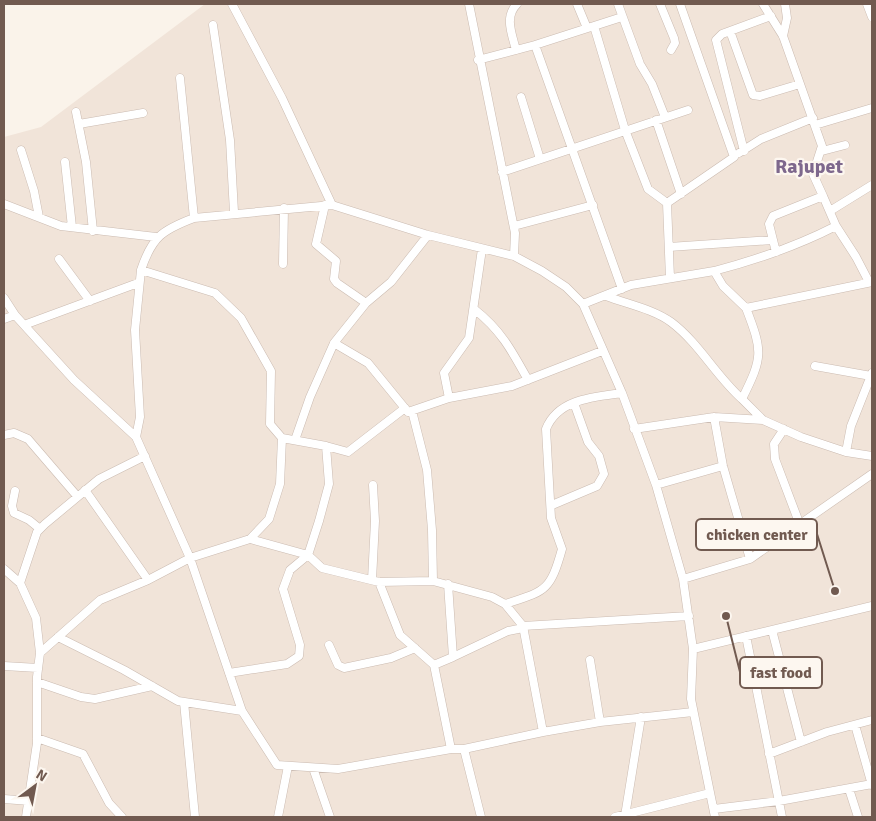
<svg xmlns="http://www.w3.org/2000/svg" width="876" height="821" font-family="Signika,sans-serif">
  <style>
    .residential { fill: #f1e4d9 }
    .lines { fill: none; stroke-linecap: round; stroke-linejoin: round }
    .minor-casing { stroke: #cbbbb1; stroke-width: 9 }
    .minor { stroke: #fff; stroke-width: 8 }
    .labels { text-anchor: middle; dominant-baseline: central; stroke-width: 4.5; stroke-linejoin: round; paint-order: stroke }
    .district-label { font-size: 20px; font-weight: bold; fill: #7e688d; stroke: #fdf7f0 }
    .leader { fill: none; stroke: #715a50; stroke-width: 2 }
    .callout-dot { fill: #715a50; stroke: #fdf7f0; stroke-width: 2 }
    .callout { fill: #fdf7f0; stroke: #715a50; stroke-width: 2 }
    .callout-label { font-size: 16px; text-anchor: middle; font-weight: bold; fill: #715a50 }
  </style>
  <rect width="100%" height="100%" fill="#faf3ea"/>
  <path class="residential" d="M 205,4 L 872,4 L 872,817 L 4,817 L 4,137 L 41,127 Z"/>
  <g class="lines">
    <defs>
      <path id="minor" d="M 232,4 L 282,98 L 332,205
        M 469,4 L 515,233 L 514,256
        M 577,4 L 587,28
        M 618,4 L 640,64 L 652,84 L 665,117
        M 660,4 L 674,38 L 675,43 L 671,50
        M 763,4 L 783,36 L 822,146 L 813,174 L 823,196
        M 867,4 L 872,17
        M 213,25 L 230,140 L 234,212
        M 594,26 L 625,130 L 648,189 L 667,203
        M 730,31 L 753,95 L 760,96 L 800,84
        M 783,36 L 787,18 L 785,4
        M 535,45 L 622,289
        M 516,50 C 512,34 504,17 517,4
        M 478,60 L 535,45 L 622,17
        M 180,78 L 194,218
        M 521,97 L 540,159
        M 76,112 L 86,162 L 93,231
        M 656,120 L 681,194
        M 79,124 L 143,113
        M 815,125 L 872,108
        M 21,150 L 34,191 L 39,217
        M 744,151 L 716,40 L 722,34 L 771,16
        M 822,151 L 845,145
        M 739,153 L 761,139 L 813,118
        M 65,162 L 72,227
        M 502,172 L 688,110
        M 4,204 L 61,226 L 156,237
        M 325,205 L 316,244 L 336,261 L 334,279 L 337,283 L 366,303
        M 830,211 L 872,185
        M 514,226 L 593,205
        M 836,226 L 856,257 L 869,282
        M 428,235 L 391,282 L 366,303 L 334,343 L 368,363 L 408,412 L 449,398
        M 669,247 L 773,240
        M 482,249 L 469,338 L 444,373 L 449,398 L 512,386 L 602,351
        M 59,259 L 90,301
        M 283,264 L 284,208
        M 714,271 C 756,260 797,246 836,226 L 823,196 L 773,216 L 769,224 L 776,252
        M 670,278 L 667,203 L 734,157 L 680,4
        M 138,283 L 24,325 L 74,380 L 136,437 L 140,417 L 135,330 L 141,270
        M 606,296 C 627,304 653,309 671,322 C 699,343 716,376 742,399 C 763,357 763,352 746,308 L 872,282
        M 4,298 L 15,315
        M 583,304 L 631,285 L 714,271 L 723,286 L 746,308
        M 474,309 C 501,330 512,351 528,380
        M 4,319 L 15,315 L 24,325
        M 815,366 L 871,376
        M 872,373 L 851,426 L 846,452 L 872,456
        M 742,399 L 763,420 L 801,437 L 846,452
        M 412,411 L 427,470 L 432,530 L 433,581
        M 714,417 L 723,466 L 750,559
        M 634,429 L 714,417 L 763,420
        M 784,429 L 774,444 L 775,459 L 800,525
        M 4,435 L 14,433 L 28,439 L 77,496
        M 136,437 L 190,558 L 242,711 L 277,765 L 338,769 L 451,749
        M 282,438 L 270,424 L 271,371 L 241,318 L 215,293 L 141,270 C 152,237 162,230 194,218 L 332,205 L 428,235 L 514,256 L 542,271 L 566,287 L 583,304 L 622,393 L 656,485 L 683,579 L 693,649
        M 295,440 L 310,397 L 334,343
        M 326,446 L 348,452 L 405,408
        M 656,485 L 723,466
        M 85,490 L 148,580
        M 15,491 L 12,506 L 14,513 L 29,520 L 40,529
        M 552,505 L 597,486 L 604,474 L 599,456 L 588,442 L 574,403
        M 4,569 L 20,583 L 36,618 L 40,653 L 37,677 L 37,743 L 26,817
        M 683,579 L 750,559 L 872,474
        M 372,580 L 375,521 L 373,485
        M 379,582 L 400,635 L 434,665 L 451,749 L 464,749 L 543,732
        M 20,583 L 37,532 L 45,524 L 99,479 L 145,456
        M 505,604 C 545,591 550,592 562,549 L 551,518 L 546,429 C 558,399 593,397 622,393
        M 523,626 L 689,616
        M 772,630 L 801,742
        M 746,636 L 782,817
        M 58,637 L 124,670 L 178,701 L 242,711
        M 329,645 L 338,665 L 344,668 L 391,658 L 415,648
        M 40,653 L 100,600 L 148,580 L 190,558 L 250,539 L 308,555 L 322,568 L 379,582 L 433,581 L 492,597 L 505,604 L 523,626 L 543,732 L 600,722 L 693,712
        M 453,657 L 508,631 L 523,628
        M 590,660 L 600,722
        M 434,665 L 453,657 L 448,584
        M 4,666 L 38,668
        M 229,673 L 287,664 L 299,656 L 300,645 L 283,589 L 290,570 L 308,555 L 319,521 L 329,484 L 326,446 L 282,438 L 280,484 L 269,519 L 250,539
        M 37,682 L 81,697 L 95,699 L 152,686
        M 184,702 L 195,817
        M 855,725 L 872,785
        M 37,738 L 83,754 L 109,803 L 122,817
        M 464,749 L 481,817
        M 769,754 L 827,732 L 872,720
        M 313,768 L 330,817
        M 849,789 L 858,817
        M 4,799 L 30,801
        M 714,809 L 779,801 L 872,784
        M 625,816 L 641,717
        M 278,817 L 288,766
        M 615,817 L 710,793
        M 715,817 L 691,699 L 693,649 L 872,606"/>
    </defs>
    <use href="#minor" class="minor-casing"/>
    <use href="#minor" class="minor"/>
  </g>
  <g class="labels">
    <g class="district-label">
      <text x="809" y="166">Rajupet</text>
    </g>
  </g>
  <path class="leader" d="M835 591L817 534M726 616L740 672"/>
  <g class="callout-dot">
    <circle cx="835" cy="591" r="5"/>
    <circle cx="726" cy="616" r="5"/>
  </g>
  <g class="callout">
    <rect x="696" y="519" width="121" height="31" rx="5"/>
    <rect x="740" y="657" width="82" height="31" rx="5"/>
  </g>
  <g class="callout-label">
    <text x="757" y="540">chicken center</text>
    <text x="781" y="678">fast food</text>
  </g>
  <rect width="876" height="821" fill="none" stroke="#715a50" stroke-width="10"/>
  <g transform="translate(35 786) rotate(32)" stroke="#fdf7f0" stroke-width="4" paint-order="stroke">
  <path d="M0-4L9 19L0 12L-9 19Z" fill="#715a50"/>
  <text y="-8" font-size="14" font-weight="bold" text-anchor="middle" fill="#715a50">N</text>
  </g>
</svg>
